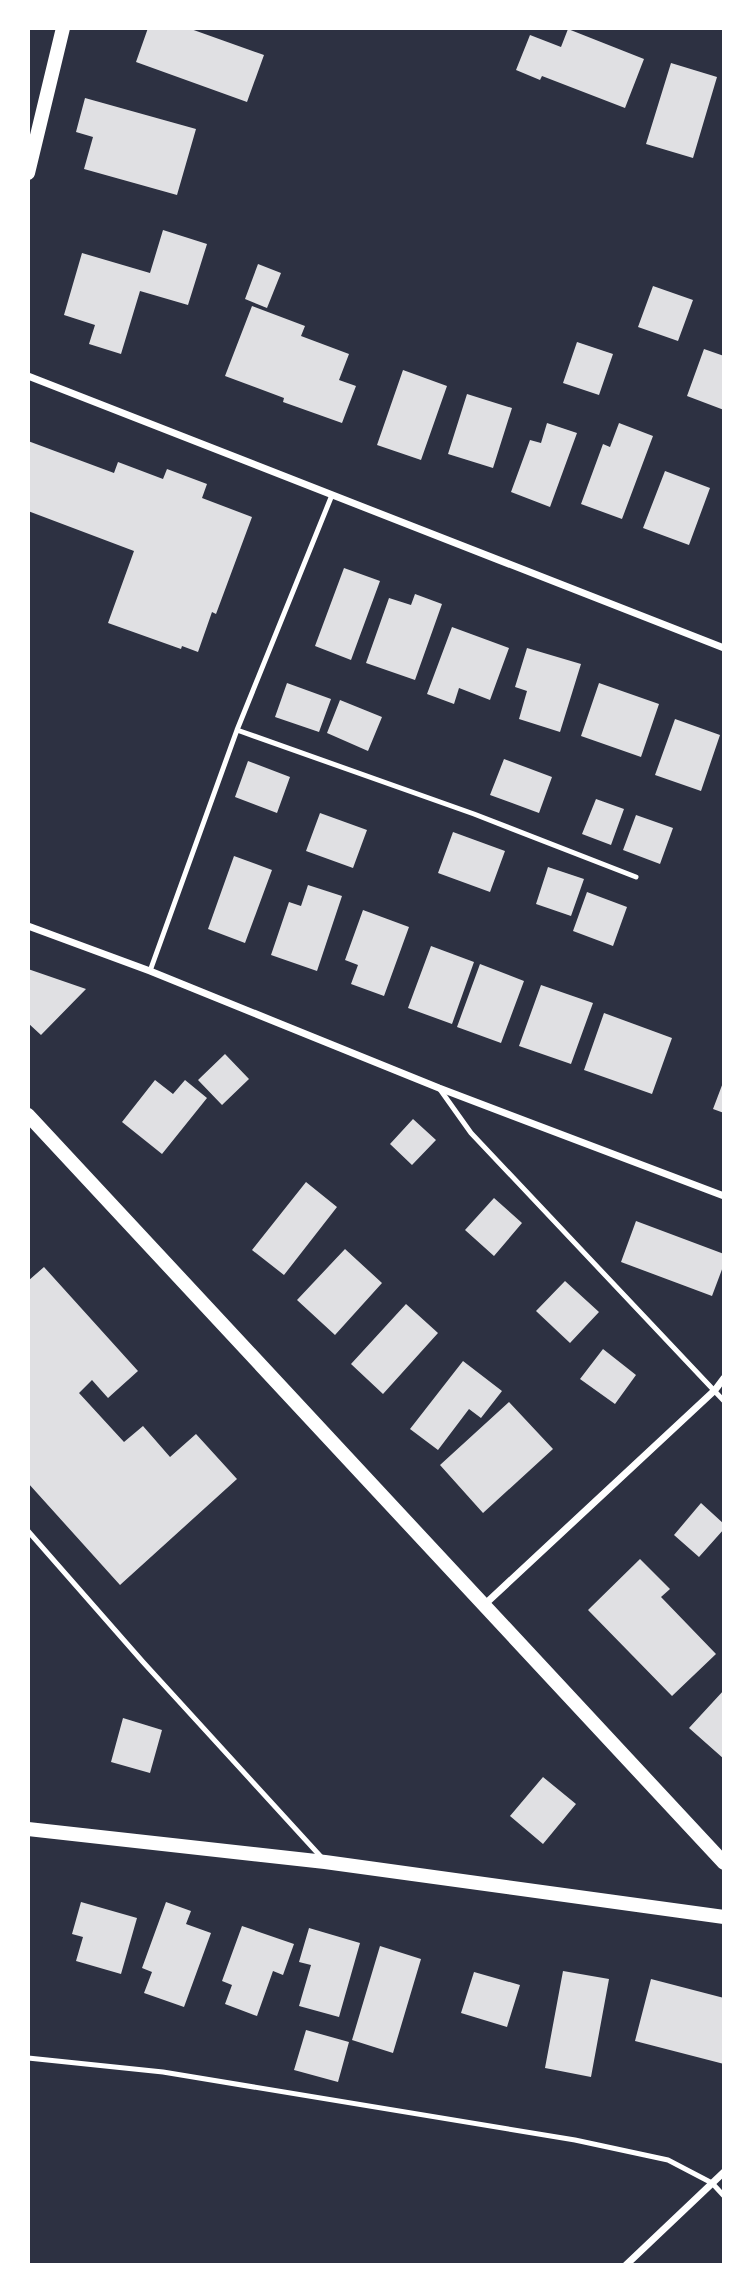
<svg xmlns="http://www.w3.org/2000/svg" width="752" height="2293" font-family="Cabin,sans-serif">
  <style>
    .building { fill: #e0e0e3 }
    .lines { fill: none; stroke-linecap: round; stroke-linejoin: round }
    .service { stroke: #fff; stroke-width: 5 }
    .minor { stroke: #fff; stroke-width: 7 }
    .secondary { stroke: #fff; stroke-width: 14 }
  </style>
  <rect width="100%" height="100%" fill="#2d3142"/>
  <path class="building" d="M 148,28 L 188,28 L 264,55 L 247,102 L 136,62 Z
    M 568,29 L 644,59 L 625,108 L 542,76 L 540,80 L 516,70 L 530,35 L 561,47 Z
    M 671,63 L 717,77 L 693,158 L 646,144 Z
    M 85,98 L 196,129 L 177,195 L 84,169 L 93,137 L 76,132 Z
    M 163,230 L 207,244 L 188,305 L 140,291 L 121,354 L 89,344 L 95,325 L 64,315 L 82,253 L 150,273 Z
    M 258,264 L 281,273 L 267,308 L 245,299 Z
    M 653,286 L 693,300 L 678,341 L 638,327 Z
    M 252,306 L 305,326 L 301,336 L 349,354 L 339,380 L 356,386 L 342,423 L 283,402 L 284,398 L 225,376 Z
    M 577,342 L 613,354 L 599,395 L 563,383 Z
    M 704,349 L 724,356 L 724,410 L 687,396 Z
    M 403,370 L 447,386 L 421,460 L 377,445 Z
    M 467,394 L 512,408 L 493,468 L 448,454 Z
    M 547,423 L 577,433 L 550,507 L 511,492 L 530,440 L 541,443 Z
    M 619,423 L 653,436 L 622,519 L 581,504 L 603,444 L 610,447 Z
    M 28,441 L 114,473 L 118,462 L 163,479 L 167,469 L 207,484 L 202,498 L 252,517 L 216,614 L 212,612 L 198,652 L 182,646 L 181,649 L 108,623 L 134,551 L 28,511 Z
    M 665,471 L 710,488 L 689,545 L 643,528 Z
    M 344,568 L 380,581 L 351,660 L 315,646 Z
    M 415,594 L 442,604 L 415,680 L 366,663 L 389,598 L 411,605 Z
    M 452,627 L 509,648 L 490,700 L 459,688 L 454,704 L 427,694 Z
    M 527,648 L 581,664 L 560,732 L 519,719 L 527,691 L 515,687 Z
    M 287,683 L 331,699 L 319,732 L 275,717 Z
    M 599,683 L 659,704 L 641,757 L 581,736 Z
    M 340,700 L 382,717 L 368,751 L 327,733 Z
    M 675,719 L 720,735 L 701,791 L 655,775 Z
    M 504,759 L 552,777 L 539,813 L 490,795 Z
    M 248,761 L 290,777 L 277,813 L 235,797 Z
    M 596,799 L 624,809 L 611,845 L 582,834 Z
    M 320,813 L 367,830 L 353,868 L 306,851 Z
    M 636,815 L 673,828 L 660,864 L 623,850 Z
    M 453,832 L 505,851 L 490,892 L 438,873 Z
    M 234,856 L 272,870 L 245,943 L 208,929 Z
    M 548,867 L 584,879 L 571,916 L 536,904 Z
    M 308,885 L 342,896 L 317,971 L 271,955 L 289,902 L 301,906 Z
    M 587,892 L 627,907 L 613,946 L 573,931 Z
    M 363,910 L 409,927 L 384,996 L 351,984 L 358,965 L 345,960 Z
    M 431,946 L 474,962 L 452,1024 L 408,1008 Z
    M 480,964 L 524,981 L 501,1043 L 457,1027 Z
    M 28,969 L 86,989 L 41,1035 L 28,1023 Z
    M 541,985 L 593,1003 L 571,1064 L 519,1046 Z
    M 604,1013 L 672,1038 L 652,1094 L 584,1070 Z
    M 225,1054 L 249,1079 L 222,1105 L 198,1080 Z
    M 155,1080 L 173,1094 L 185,1080 L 207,1098 L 162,1154 L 122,1122 Z
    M 724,1080 L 724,1113 L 713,1109 Z
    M 413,1119 L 436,1140 L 412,1165 L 390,1144 Z
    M 306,1182 L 337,1207 L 284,1275 L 252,1250 Z
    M 494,1198 L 522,1223 L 494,1256 L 465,1230 Z
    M 636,1221 L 724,1254 L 724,1264 L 712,1296 L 621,1262 Z
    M 345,1249 L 382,1283 L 335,1335 L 297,1300 Z
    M 44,1267 L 138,1371 L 108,1398 L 92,1380 L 79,1393 L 124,1442 L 143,1426 L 170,1457 L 196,1434 L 237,1479 L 120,1585 L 28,1483 L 28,1281 Z
    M 565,1281 L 599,1312 L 570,1343 L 536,1311 Z
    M 406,1304 L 438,1333 L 383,1394 L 351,1364 Z
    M 603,1349 L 636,1375 L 615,1404 L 580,1379 Z
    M 463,1361 L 502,1391 L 481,1418 L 469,1409 L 438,1450 L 410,1429 Z
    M 509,1402 L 553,1449 L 483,1513 L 440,1465 Z
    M 701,1503 L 724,1524 L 724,1529 L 699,1557 L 674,1535 Z
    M 640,1559 L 670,1589 L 661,1597 L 716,1654 L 672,1696 L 588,1610 Z
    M 724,1690 L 724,1759 L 689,1728 Z
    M 123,1718 L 162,1730 L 150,1773 L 111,1762 Z
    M 543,1777 L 576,1804 L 543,1844 L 510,1816 Z
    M 81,1902 L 137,1918 L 121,1974 L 76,1961 L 83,1937 L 72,1934 Z
    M 166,1902 L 191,1911 L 186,1924 L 211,1933 L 184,2007 L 144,1993 L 152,1972 L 142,1968 Z
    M 242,1926 L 294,1944 L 283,1975 L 273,1971 L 257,2016 L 225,2004 L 232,1985 L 222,1981 Z
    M 309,1928 L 360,1943 L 339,2017 L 299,2006 L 311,1965 L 299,1962 Z
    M 380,1946 L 421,1959 L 393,2053 L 352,2040 Z
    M 563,1971 L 609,1979 L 591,2077 L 545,2068 Z
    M 474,1972 L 520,1985 L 507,2027 L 461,2013 Z
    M 651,1979 L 724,1998 L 724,2064 L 635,2041 Z
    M 306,2030 L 349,2042 L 338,2082 L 294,2070 Z"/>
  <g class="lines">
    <path class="service" d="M 237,730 L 474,814 L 636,877
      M 150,971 L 237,730 L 332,495
      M 439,1088 L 471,1133 L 724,1401
      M 28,1531 L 143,1662 L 323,1859
      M 28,2058 L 163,2072 L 575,2140 L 668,2160 L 712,2183 L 724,2196"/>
    <path class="minor" d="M 28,376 L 724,648
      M 28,926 L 150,971 L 439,1088 L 724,1196
      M 483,1606 L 715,1390 L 724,1378
      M 626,2265 L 724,2172"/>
    <path class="secondary" d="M 28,173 L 63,28
      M 28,1115 L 724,1863
      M 28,1829 L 325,1862 L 724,1917"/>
  </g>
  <rect width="752" height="2293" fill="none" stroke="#ffffff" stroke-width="60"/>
</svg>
